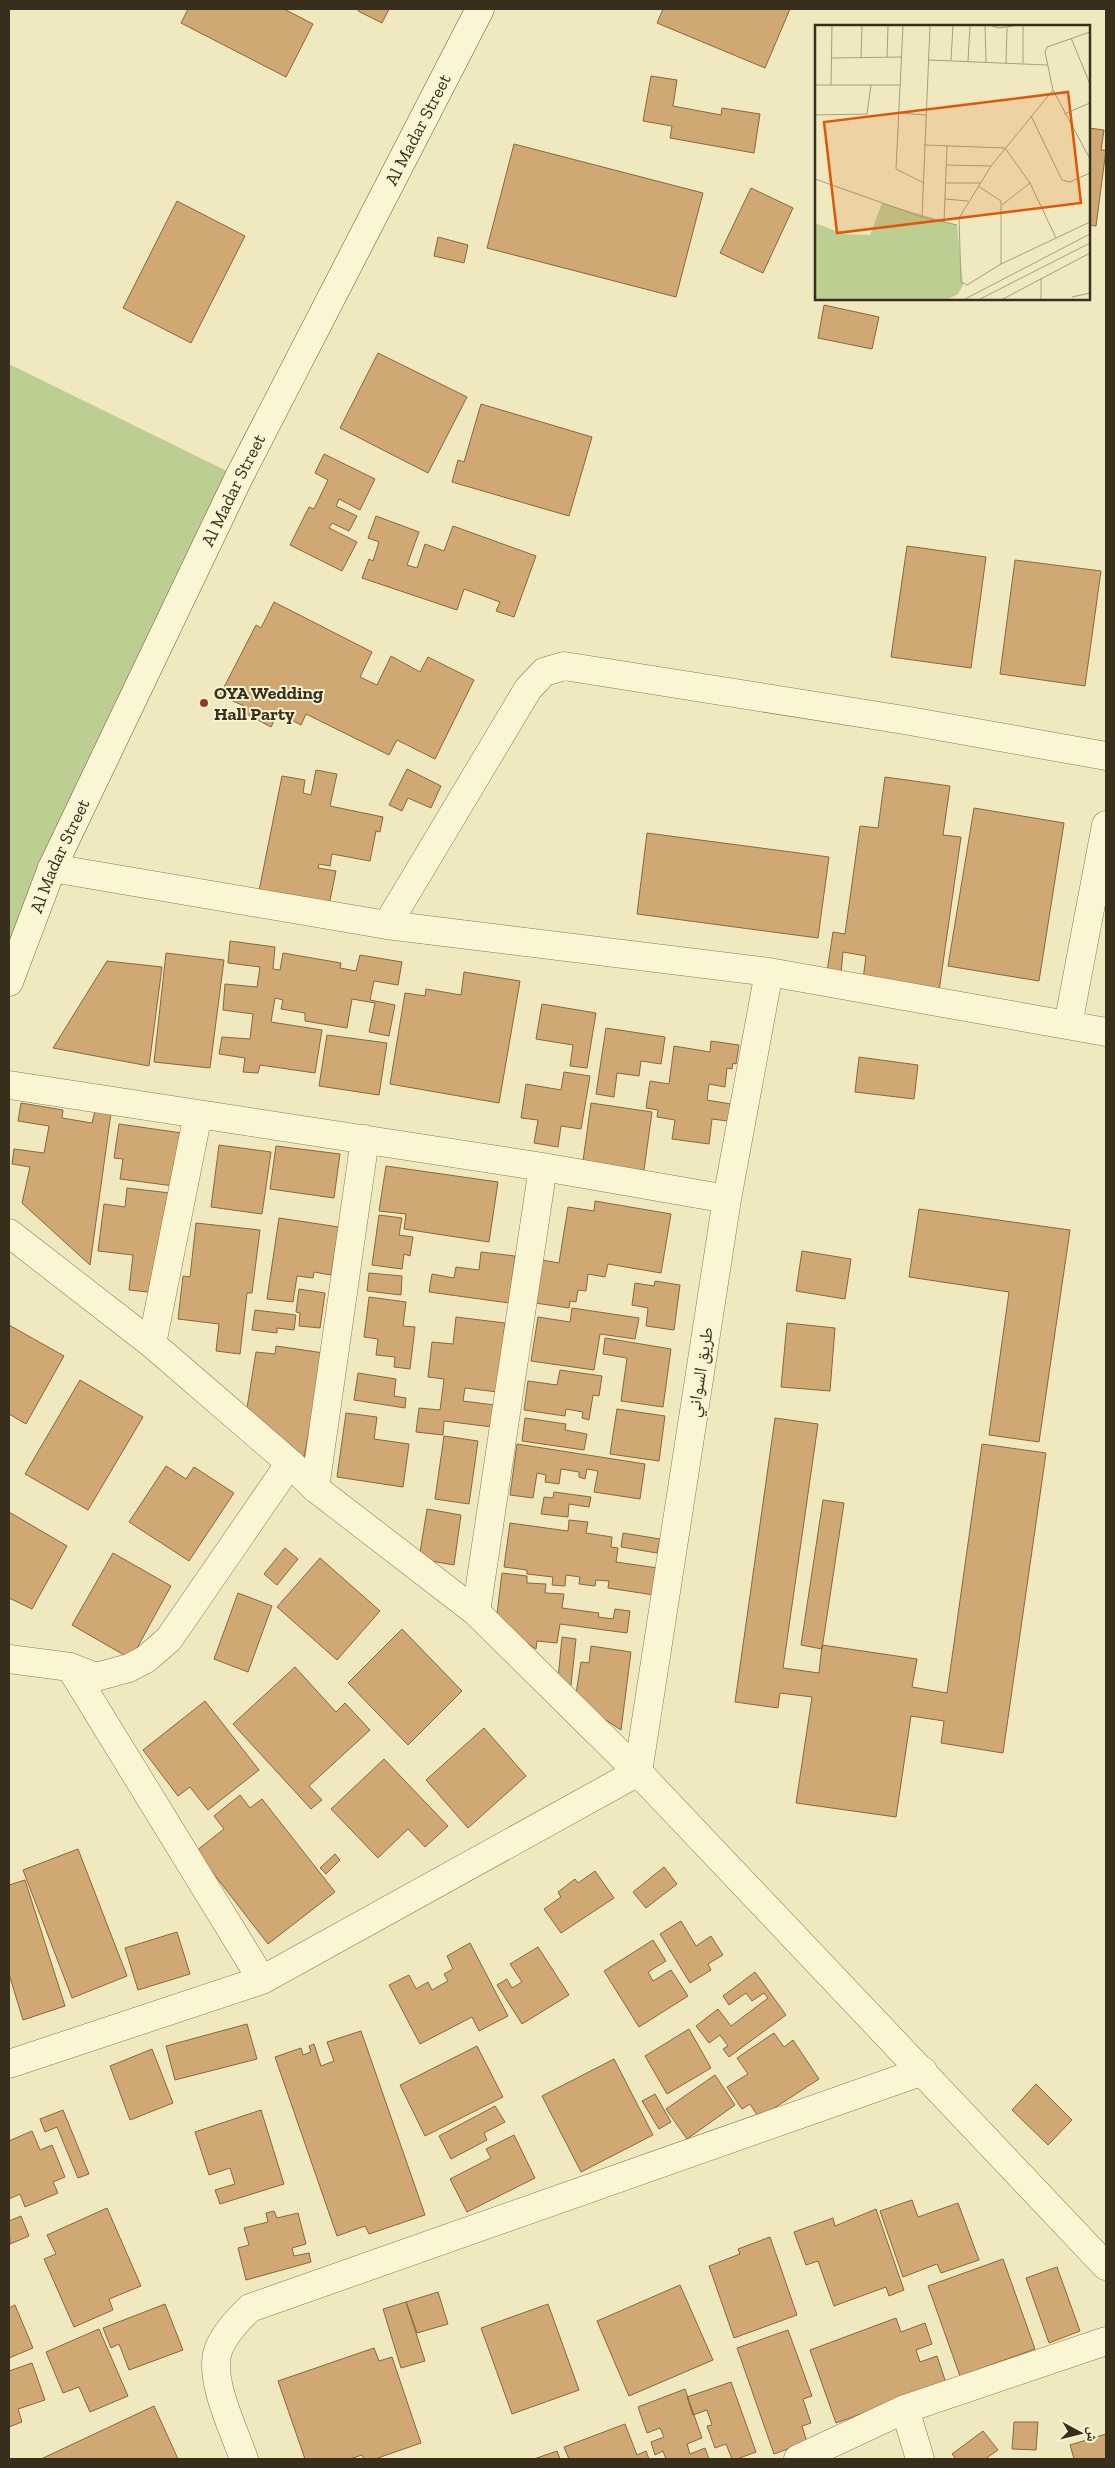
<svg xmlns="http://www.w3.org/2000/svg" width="1115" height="2468" font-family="'Zilla Slab','Noto Naskh Arabic',serif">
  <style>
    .green { fill: #bdce92 }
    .building { fill: #d0a873; stroke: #89673b }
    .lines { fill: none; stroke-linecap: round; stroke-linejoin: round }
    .street-casing { stroke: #897956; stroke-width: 29 }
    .secondary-casing { stroke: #6b5a3a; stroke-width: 29 }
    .street { stroke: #faf5d2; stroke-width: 28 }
    .secondary { stroke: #faf5d2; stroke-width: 28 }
    .poi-dot { fill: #9b3624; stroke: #f7f2cf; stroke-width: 2 }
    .labels { text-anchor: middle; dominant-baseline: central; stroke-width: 4; stroke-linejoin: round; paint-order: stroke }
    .street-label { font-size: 18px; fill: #382e1c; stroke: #f7f2cf }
    .poi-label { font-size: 18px; font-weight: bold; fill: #382e1c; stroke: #f7f2cf; text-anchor: start }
    .inset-road { fill: none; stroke: #a69e7e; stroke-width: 1 }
    .view { fill: #df570d; fill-opacity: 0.15; stroke: #df570d; stroke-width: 2.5 }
    .inset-edge { fill: none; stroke: #382e1c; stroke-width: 2.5 }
  </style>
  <rect width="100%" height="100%" fill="#f0e9bf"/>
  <path class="green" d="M 9,364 L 239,477 L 9,982 Z"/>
  <path class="building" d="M 188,9 L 284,9 L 313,24 L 286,77 L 181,23 Z
    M 359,9 L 389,9 L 382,23 L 358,11 Z
    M 663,9 L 790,9 L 765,68 L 657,23 Z
    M 651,76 L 677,80 L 673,106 L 721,115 L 722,108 L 760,114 L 754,153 L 670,138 L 672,126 L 643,121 Z
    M 1089,128 L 1104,130 L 1101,150 L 1106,150 L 1096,226 L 1089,225 Z
    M 514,144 L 703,193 L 676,297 L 487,248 Z
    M 751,188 L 793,208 L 763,273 L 720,253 Z
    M 177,201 L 245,236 L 191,343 L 123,308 Z
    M 438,237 L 468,245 L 464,263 L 434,256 Z
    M 824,305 L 879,317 L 872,349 L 818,338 Z
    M 378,353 L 467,397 L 428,473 L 340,428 Z
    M 481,404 L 592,437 L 569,516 L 452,482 L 458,460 L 464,462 Z
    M 324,454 L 375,479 L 360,510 L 339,499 L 336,506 L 357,516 L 349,531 L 332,523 L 329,528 L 357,542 L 342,571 L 290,545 L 309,507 L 314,509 L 328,480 L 315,473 Z
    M 376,516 L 419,532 L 407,565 L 417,568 L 425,544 L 444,551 L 453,526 L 536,556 L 514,617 L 496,611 L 500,602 L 464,589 L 457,610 L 362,578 L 369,559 L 373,561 L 379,542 L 368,538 Z
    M 907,546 L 986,557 L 971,668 L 891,657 Z
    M 1015,560 L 1101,571 L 1085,686 L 1000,674 Z
    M 274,602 L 372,652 L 360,677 L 377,685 L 391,656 L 420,672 L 428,657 L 474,680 L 435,759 L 397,740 L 389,755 L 306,714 L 301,725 L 278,713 L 271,727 L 241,711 L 244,706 L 220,695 L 256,625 L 261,628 Z
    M 407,769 L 441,786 L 431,808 L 408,798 L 402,811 L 389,805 Z
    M 316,770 L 337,774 L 330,806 L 383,817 L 380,832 L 376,831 L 370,861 L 332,854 L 330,866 L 319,864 L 318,868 L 336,871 L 329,905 L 259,891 L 282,776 L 305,780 L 303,793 L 311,795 Z
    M 885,777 L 950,786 L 943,835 L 961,837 L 938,998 L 862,987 L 866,956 L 843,952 L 841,973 L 827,972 L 833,932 L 845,934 L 860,826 L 878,828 Z
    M 974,808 L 1064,823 L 1039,981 L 948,966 Z
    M 647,833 L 829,857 L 818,938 L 637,914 Z
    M 230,941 L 275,947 L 273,969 L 280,970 L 283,953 L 341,963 L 340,968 L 356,971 L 360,955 L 402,962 L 398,985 L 374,981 L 370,1000 L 395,1005 L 389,1036 L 369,1032 L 375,1003 L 352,999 L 347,1028 L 305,1021 L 305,1013 L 281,1009 L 283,1000 L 275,998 L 271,1022 L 322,1030 L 315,1073 L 260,1065 L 258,1073 L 243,1072 L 245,1058 L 219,1054 L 222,1037 L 250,1039 L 253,1014 L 223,1010 L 225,984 L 257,987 L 260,967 L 228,963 Z
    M 166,953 L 224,960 L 210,1068 L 154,1062 Z
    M 107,961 L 162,967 L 149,1066 L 53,1048 Z
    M 464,972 L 520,981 L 499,1103 L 390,1084 L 405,993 L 425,996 L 426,989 L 461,995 Z
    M 542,1004 L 596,1013 L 587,1068 L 570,1066 L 573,1045 L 536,1039 Z
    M 606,1028 L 665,1037 L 661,1064 L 641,1061 L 639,1076 L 617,1073 L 614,1097 L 596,1094 Z
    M 327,1035 L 387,1043 L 379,1095 L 319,1086 Z
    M 711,1041 L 739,1045 L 736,1064 L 733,1063 L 732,1069 L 727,1068 L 725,1087 L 709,1084 L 707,1100 L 731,1104 L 728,1121 L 712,1119 L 709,1144 L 672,1139 L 675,1120 L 657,1117 L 658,1110 L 646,1108 L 650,1081 L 669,1084 L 674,1046 L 710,1052 Z
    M 859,1057 L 918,1065 L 914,1099 L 855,1092 Z
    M 564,1072 L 590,1076 L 581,1129 L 561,1126 L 558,1147 L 534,1143 L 538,1120 L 521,1118 L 526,1084 L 561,1090 Z
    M 21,1103 L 63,1110 L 62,1118 L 92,1123 L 95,1111 L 111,1113 L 90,1265 L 22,1203 L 30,1167 L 12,1164 L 14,1149 L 44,1153 L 49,1126 L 18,1121 Z
    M 591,1103 L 652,1112 L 643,1177 L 582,1168 Z
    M 119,1124 L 182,1133 L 174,1186 L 120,1179 L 123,1159 L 114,1158 Z
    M 219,1145 L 271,1152 L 262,1214 L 211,1207 Z
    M 276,1146 L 340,1154 L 334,1198 L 270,1189 Z
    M 386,1166 L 498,1182 L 489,1242 L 404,1229 L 406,1214 L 379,1211 Z
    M 127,1188 L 170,1193 L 158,1293 L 129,1290 L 133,1255 L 98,1251 L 104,1204 L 125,1207 Z
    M 595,1201 L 671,1214 L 661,1273 L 608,1264 L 605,1277 L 588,1274 L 586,1291 L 578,1290 L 576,1302 L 570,1301 L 569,1308 L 535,1303 L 542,1260 L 559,1263 L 568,1207 L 594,1211 Z
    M 919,1209 L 1070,1230 L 1039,1442 L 989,1435 L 1009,1292 L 909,1277 Z
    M 379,1215 L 402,1218 L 399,1235 L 413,1237 L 410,1256 L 404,1254 L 402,1269 L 372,1265 Z
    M 279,1218 L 339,1227 L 331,1275 L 314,1272 L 313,1278 L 297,1276 L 293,1302 L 267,1299 Z
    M 196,1223 L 260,1230 L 252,1293 L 247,1293 L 240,1354 L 216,1351 L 219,1324 L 178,1319 L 183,1276 L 190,1277 Z
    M 802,1251 L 851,1259 L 845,1299 L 796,1291 Z
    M 481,1252 L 515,1256 L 509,1303 L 429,1292 L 432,1274 L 454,1278 L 456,1267 L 479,1270 Z
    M 369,1273 L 402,1276 L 401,1295 L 367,1291 Z
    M 655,1281 L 680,1285 L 674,1330 L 646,1326 L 648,1308 L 632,1305 L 635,1283 L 654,1286 Z
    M 299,1289 L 325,1293 L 320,1328 L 299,1326 L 300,1313 L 296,1312 Z
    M 369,1297 L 406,1302 L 403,1326 L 415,1327 L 410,1369 L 394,1367 L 395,1357 L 376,1355 L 378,1339 L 364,1337 Z
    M 572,1308 L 639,1318 L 635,1339 L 600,1334 L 594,1370 L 531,1361 L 538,1317 L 570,1322 Z
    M 255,1310 L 296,1315 L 294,1330 L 277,1328 L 277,1333 L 252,1330 Z
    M 456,1317 L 505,1323 L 497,1392 L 465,1388 L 463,1401 L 495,1405 L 492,1427 L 444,1421 L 443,1435 L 416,1432 L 419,1408 L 440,1410 L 444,1379 L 428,1377 L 432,1342 L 453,1344 Z
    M 787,1323 L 835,1328 L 830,1391 L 781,1387 Z
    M 9,1325 L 64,1356 L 26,1424 L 9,1414 Z
    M 605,1338 L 671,1349 L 663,1407 L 621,1401 L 627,1358 L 603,1354 Z
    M 276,1346 L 324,1353 L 304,1457 L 246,1414 L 256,1352 L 275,1354 Z
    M 560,1370 L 602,1376 L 599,1396 L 593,1395 L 589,1420 L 582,1418 L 583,1412 L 566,1409 L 565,1416 L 524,1410 L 528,1381 L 557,1385 Z
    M 358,1373 L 396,1379 L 394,1396 L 406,1398 L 405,1408 L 354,1400 Z
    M 80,1380 L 143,1417 L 88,1510 L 25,1474 Z
    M 617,1409 L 665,1416 L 659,1461 L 610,1454 Z
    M 346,1413 L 377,1417 L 374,1439 L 409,1444 L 403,1487 L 337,1477 Z
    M 525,1418 L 566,1424 L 565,1430 L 587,1434 L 584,1450 L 522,1441 Z
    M 775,1418 L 818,1424 L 783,1668 L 819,1673 L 822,1645 L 917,1659 L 912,1687 L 947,1693 L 982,1444 L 1046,1453 L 1003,1753 L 941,1743 L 944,1721 L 911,1716 L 896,1817 L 796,1803 L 812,1697 L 780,1693 L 778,1708 L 735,1702 Z
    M 444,1436 L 478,1441 L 469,1504 L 435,1499 Z
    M 517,1444 L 645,1464 L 640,1499 L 594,1492 L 598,1471 L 587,1469 L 585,1479 L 579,1477 L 579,1472 L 561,1469 L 559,1484 L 545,1482 L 546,1475 L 537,1473 L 533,1498 L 510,1495 Z
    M 166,1466 L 186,1479 L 194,1467 L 234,1493 L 189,1561 L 129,1522 Z
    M 554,1492 L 591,1497 L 589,1507 L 569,1504 L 568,1517 L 541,1514 L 544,1497 L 553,1498 Z
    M 823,1500 L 844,1503 L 822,1649 L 801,1645 Z
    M 427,1509 L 461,1515 L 454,1565 L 419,1559 Z
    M 9,1512 L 67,1546 L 32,1609 L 9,1598 Z
    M 569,1520 L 588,1522 L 586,1533 L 612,1537 L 611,1547 L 618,1548 L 616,1562 L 658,1568 L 654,1595 L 608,1588 L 609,1581 L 596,1580 L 595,1586 L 579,1584 L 580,1577 L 566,1575 L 565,1586 L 552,1585 L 553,1577 L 527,1574 L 527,1570 L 504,1567 L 510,1523 L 568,1531 Z
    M 623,1533 L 660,1539 L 657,1553 L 621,1547 Z
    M 285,1548 L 298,1559 L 277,1585 L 264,1574 Z
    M 113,1553 L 171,1586 L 131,1659 L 72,1625 Z
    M 320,1558 L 380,1611 L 337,1660 L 277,1607 Z
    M 502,1573 L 527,1576 L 527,1583 L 546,1584 L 545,1593 L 564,1594 L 562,1608 L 599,1613 L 598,1617 L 613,1619 L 615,1609 L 630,1611 L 627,1633 L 560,1624 L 557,1643 L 537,1641 L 536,1649 L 496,1622 Z
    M 238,1593 L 272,1606 L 248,1672 L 214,1659 Z
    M 402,1629 L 462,1691 L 408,1745 L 348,1683 Z
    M 562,1637 L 576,1639 L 570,1694 L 558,1679 Z
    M 591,1646 L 631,1652 L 621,1730 L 575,1700 L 581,1662 L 589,1663 Z
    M 295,1667 L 336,1712 L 345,1703 L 370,1730 L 309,1786 L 322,1800 L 311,1809 L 233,1724 Z
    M 205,1701 L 259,1770 L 208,1810 L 190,1787 L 178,1796 L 143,1750 Z
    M 484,1728 L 526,1776 L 468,1828 L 426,1780 Z
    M 384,1759 L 448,1826 L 425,1847 L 408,1829 L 378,1858 L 331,1809 Z
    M 240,1795 L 250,1808 L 262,1799 L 335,1892 L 268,1944 L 196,1851 L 224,1829 L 214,1816 Z
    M 78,1849 L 127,1976 L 72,1998 L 23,1870 Z
    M 335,1854 L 340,1860 L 326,1874 L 320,1868 Z
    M 664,1867 L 677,1884 L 646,1908 L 633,1892 Z
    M 595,1871 L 614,1898 L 561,1933 L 544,1909 L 561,1897 L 558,1892 L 575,1879 L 578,1883 Z
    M 25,1880 L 65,2006 L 23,2020 L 9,1974 L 9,1885 Z
    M 681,1921 L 696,1946 L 711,1936 L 723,1955 L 708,1964 L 711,1970 L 690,1983 L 660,1934 Z
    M 177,1932 L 190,1974 L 138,1990 L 125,1948 Z
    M 653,1940 L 666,1961 L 648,1972 L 653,1981 L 671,1970 L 688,1996 L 639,2027 L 604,1971 Z
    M 470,1943 L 508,2016 L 479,2031 L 472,2017 L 420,2044 L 389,1985 L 409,1975 L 416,1989 L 428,1982 L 432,1990 L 448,1981 L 444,1974 L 453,1969 L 447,1956 Z
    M 538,1947 L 569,1995 L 522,2024 L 497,1985 L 507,1979 L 512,1988 L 522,1982 L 510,1964 Z
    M 755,1972 L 786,2015 L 729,2057 L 723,2049 L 728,2046 L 720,2035 L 709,2043 L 696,2026 L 718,2009 L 731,2026 L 768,1998 L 764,1993 L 752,2001 L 746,1993 L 729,2005 L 723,1996 Z
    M 247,2024 L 257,2059 L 175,2080 L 166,2046 Z
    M 689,2029 L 711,2068 L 667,2094 L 645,2056 Z
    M 361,2031 L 425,2215 L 369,2234 L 365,2226 L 337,2236 L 275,2057 L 301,2048 L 303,2055 L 311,2052 L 309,2046 L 314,2044 L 321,2066 L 334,2061 L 327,2042 Z
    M 774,2033 L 784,2047 L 793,2040 L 819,2079 L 759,2118 L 750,2104 L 742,2109 L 727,2087 L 748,2074 L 737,2058 Z
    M 477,2046 L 503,2097 L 425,2136 L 400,2085 Z
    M 152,2049 L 173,2103 L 130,2120 L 110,2066 Z
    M 614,2059 L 653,2135 L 581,2172 L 542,2096 Z
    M 715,2075 L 735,2105 L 687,2139 L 666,2109 Z
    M 1036,2084 L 1072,2120 L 1048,2145 L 1012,2110 Z
    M 655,2094 L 671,2122 L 659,2129 L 642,2101 Z
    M 495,2106 L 505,2122 L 484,2133 L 487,2140 L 451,2159 L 439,2136 Z
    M 63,2110 L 89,2174 L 78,2178 L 57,2127 L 45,2132 L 40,2119 Z
    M 261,2110 L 284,2184 L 220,2204 L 215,2190 L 235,2184 L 230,2168 L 209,2175 L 195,2132 Z
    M 32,2131 L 40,2150 L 52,2145 L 65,2177 L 53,2182 L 58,2193 L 25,2207 L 20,2194 L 9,2199 L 9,2141 Z
    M 514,2135 L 535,2178 L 467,2212 L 450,2179 L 491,2158 L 486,2149 Z
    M 912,2200 L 918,2217 L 958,2203 L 979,2260 L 941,2273 L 937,2264 L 903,2277 L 880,2211 Z
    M 107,2208 L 141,2286 L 109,2299 L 113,2310 L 74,2327 L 44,2259 L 56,2254 L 47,2235 Z
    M 876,2209 L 904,2290 L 889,2296 L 886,2287 L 834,2306 L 818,2261 L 806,2265 L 794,2232 L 833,2218 L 835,2226 Z
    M 274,2211 L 277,2218 L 298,2213 L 306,2244 L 292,2248 L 294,2256 L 309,2253 L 311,2262 L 246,2280 L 238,2248 L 249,2245 L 244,2228 L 268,2222 L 266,2213 Z
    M 21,2216 L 29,2236 L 10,2244 L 9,2221 Z
    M 770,2237 L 797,2315 L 734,2338 L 709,2266 L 740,2254 L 738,2249 Z
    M 1003,2259 L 1035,2349 L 960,2376 L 928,2286 Z
    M 1057,2267 L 1080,2331 L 1049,2343 L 1026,2278 Z
    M 680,2285 L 713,2360 L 629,2396 L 597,2321 Z
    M 438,2292 L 448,2324 L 417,2333 L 406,2302 Z
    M 406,2302 L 425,2361 L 401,2368 L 383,2309 Z
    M 165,2304 L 183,2350 L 129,2370 L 119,2344 L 111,2348 L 103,2328 Z
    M 548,2304 L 579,2390 L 512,2414 L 481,2328 Z
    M 15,2305 L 33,2348 L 9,2358 L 9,2308 Z
    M 896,2318 L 901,2332 L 925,2323 L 932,2344 L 916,2350 L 920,2362 L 937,2356 L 946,2383 L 836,2423 L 810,2350 Z
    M 99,2329 L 128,2396 L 90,2412 L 79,2387 L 63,2393 L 46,2352 Z
    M 788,2330 L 812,2396 L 803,2399 L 811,2423 L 802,2426 L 807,2442 L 774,2454 L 737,2348 Z
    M 374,2348 L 379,2361 L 392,2357 L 421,2443 L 375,2459 L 364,2459 L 362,2455 L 350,2459 L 305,2459 L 278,2381 Z
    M 32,2363 L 45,2400 L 18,2409 L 22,2422 L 9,2427 L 9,2371 Z
    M 731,2382 L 756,2452 L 737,2459 L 732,2459 L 726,2444 L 715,2448 L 707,2426 L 712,2425 L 707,2410 L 693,2415 L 687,2397 Z
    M 685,2389 L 702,2438 L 687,2444 L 690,2454 L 705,2448 L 709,2459 L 666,2459 L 663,2451 L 655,2455 L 651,2442 L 664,2437 L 660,2428 L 647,2433 L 638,2407 Z
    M 154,2406 L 178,2459 L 41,2459 Z
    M 1014,2422 L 1038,2422 L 1036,2450 L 1012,2449 Z
    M 625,2424 L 637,2455 L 646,2451 L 649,2459 L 569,2459 L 564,2447 Z
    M 983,2431 L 998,2450 L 985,2459 L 956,2459 L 952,2454 Z
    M 1106,2434 L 1106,2459 L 1074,2459 L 1070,2445 Z
    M 557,2451 L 560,2459 L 534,2459 Z"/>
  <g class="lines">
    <defs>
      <path id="street" d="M 52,868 L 387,925 L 769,972 L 1106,1032
        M 387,925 L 528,689 L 544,672 L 564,666 L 904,720 L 1106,756
        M 1068,1025 L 1106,825
        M 9,1085 L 543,1167 L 727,1199
        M 9,1233 L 152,1344 L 290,1463 L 315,1488 L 476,1612 L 638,1772 L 1106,2266
        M 152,1344 L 198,1114
        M 315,1488 L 365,1139
        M 476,1612 L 543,1167
        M 9,1659 L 70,1667 L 96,1677 L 129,1668 L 146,1659 L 169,1639 L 290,1463
        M 70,1667 L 262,1980
        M 9,2064 L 262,1980 L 638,1772 L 727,1199 L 769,972
        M 905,2409 L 920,2459
        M 244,2459 C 234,2430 207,2377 219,2348 C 226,2332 238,2320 250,2308 L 923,2071
        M 798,2459 L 905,2409 L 1106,2341"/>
      <g id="secondary">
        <path id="s1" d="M 9,982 L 52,868 L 239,477 L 480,9"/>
      </g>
    </defs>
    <use href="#street" class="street-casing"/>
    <use href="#secondary" class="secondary-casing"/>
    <use href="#street" class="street"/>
    <use href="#secondary" class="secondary"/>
  </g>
  <circle class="poi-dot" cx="204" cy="703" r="5"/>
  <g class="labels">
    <g class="street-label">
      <text stroke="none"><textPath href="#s1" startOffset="946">Al Madar Street</textPath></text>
      <text stroke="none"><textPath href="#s1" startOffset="541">Al Madar Street</textPath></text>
      <text stroke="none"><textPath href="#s1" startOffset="136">Al Madar Street</textPath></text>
      <text transform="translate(700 1372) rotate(-81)">طريق السواني</text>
    </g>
    <g class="poi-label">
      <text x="214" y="693">OYA Wedding<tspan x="214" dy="21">Hall Party</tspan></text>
    </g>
  </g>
  <g transform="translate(815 25)">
    <rect width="275" height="275" fill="#f0e9bf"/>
    <path d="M 67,178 L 142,200 L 148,260 L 143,269 L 133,274 L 0,274 L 0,198 L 29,209 L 55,210 Z" fill="#bdce92"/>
    <path class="inset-road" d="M 88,1 L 81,144 L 109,158M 170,1 L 171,37M 177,1 L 184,3 L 198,1M 275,7 L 232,22 L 230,27 L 238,65 L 275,134M 256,13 L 275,59M 46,32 L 47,1M 72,32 L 73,1M 17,33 L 87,32M 114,35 L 232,40M 136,35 L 138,1M 153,36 L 155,1M 191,38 L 192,3M 208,38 L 208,1M 0,60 L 85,60M 16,60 L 17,1M 238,65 L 176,141 L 144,193 L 146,257 L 152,260 L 186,239 L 275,197M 84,88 L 111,90M 249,89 L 275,78M 0,90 L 52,89 L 56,60M 216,91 L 247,155 L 255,157 L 275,148M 109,120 L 190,123 L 215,158 L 241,213M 131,140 L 176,141M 0,154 L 107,192 L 142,200M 130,158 L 166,158M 163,161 L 186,176 L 186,239M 130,174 L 153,176M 187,180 L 215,158M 107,192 L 115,1M 129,197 L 132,121M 226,253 L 226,274M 257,272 L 275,268M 150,274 L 275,209M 165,274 L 275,218M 188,274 L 275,228"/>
    <path class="view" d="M 253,67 L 266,178 L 22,208 L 9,97 Z"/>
    <rect width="275" height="275" class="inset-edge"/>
  </g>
  <rect width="1115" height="2468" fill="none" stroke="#382e1c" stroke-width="20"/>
  <g transform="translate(1080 2433) rotate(97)" stroke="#f7f2cf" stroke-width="4" paint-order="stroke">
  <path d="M0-4L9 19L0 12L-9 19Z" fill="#382e1c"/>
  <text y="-8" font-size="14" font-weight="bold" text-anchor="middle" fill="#382e1c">ش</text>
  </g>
</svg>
